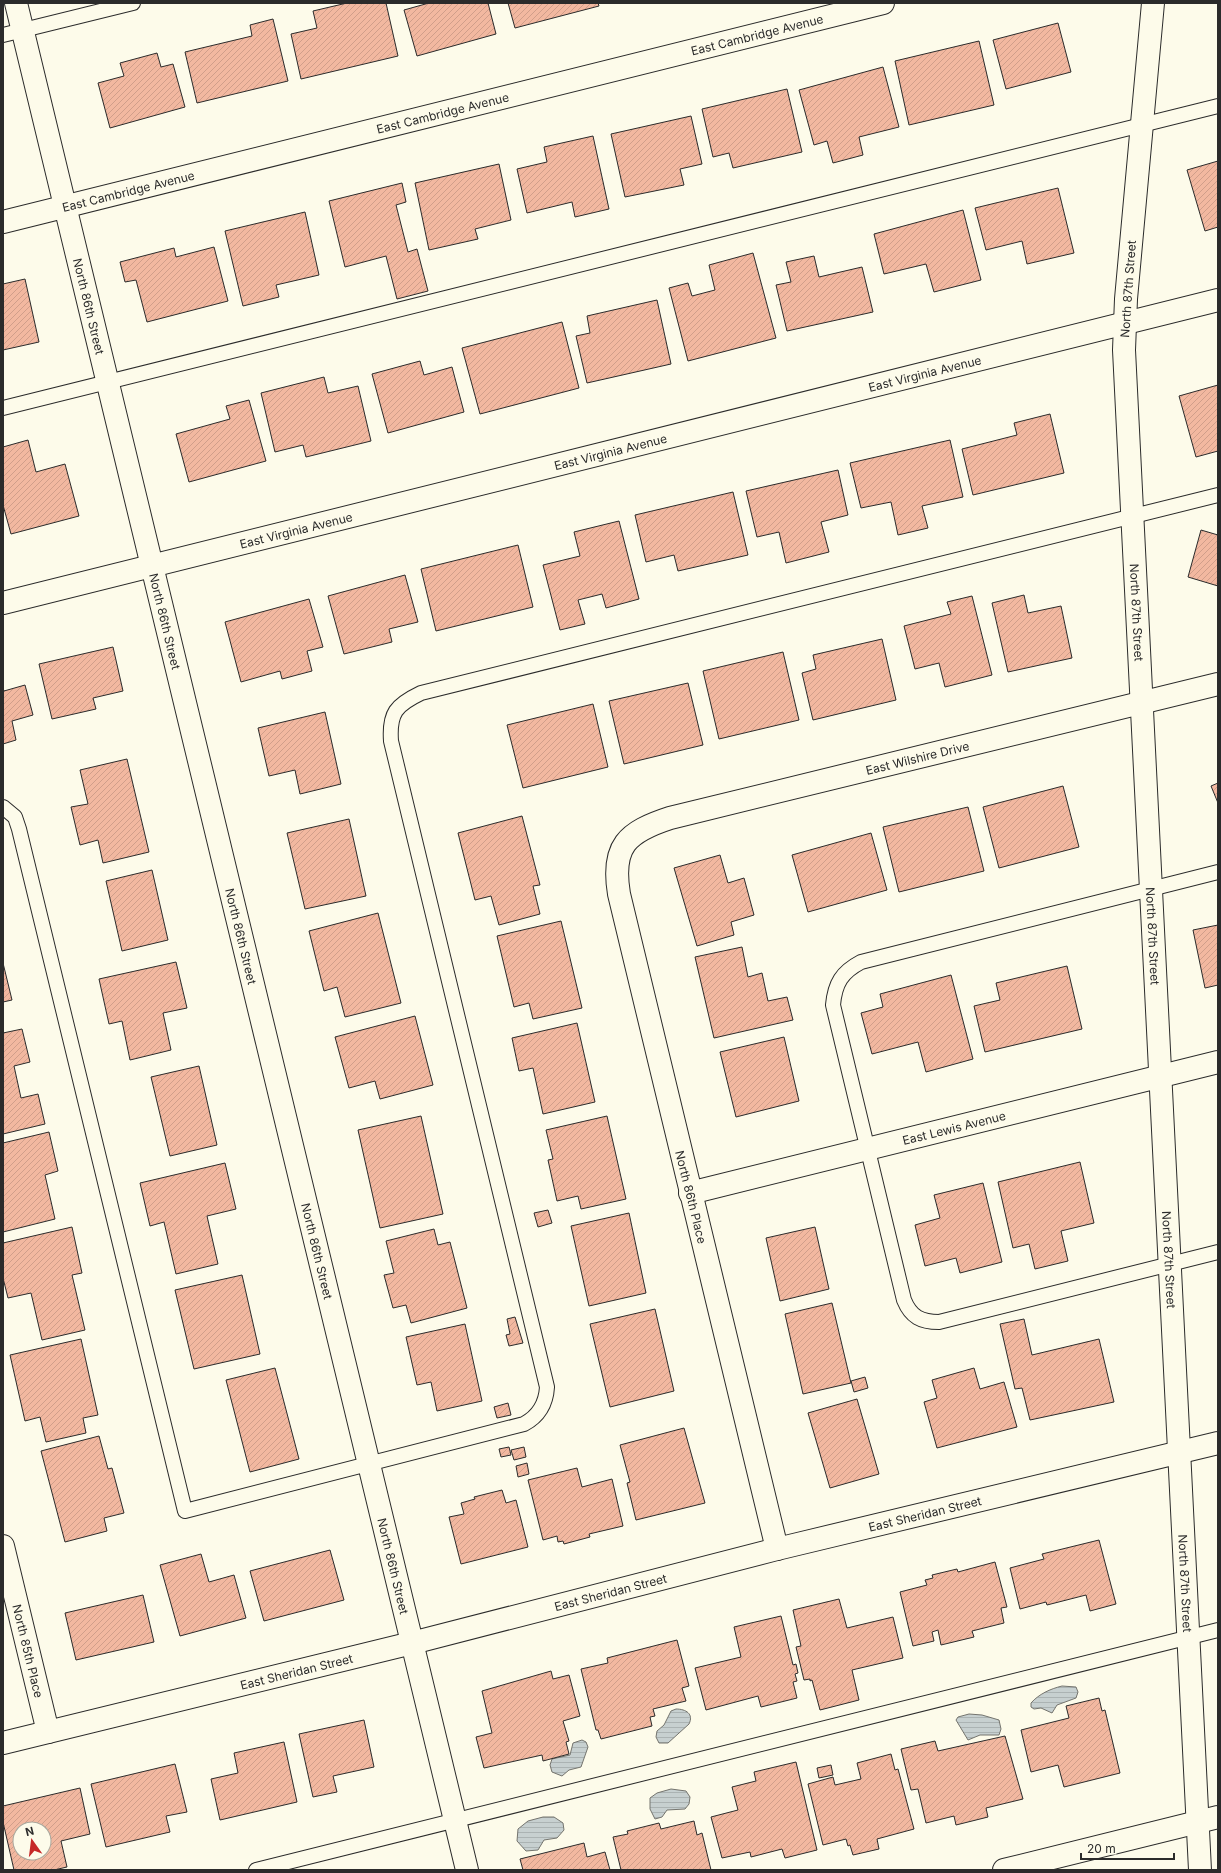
<svg xmlns="http://www.w3.org/2000/svg" width="1221" height="1873" font-family="Inter,sans-serif">
  <style>
    .water { fill: url(#water-rules); stroke: #74746e }
    .building { fill: url(#building-hatch); stroke: #2b2b2b; fill-rule: evenodd }
    .lines { fill: none; stroke-linecap: round; stroke-linejoin: round }
    .service-casing { stroke: #2b2b2b; stroke-width: 16 }
    .minor-casing { stroke: #2b2b2b; stroke-width: 24 }
    .service { stroke: #fdfbea; stroke-width: 14 }
    .minor { stroke: #fdfbea; stroke-width: 22 }
    .labels { text-anchor: middle; dominant-baseline: central; stroke-width: 3; stroke-linejoin: round; paint-order: stroke }
    .street-label { font-size: 12px; fill: #2b2b2b; stroke: #fdfbea }
  </style>
  <defs>
    <pattern id="water-rules" width="6" height="5" patternUnits="userSpaceOnUse"><rect width="6" height="5" fill="#c7d0d0"/><path d="M0 2.5h6" fill="none" stroke="#abb3b3"/></pattern>
    <pattern id="building-hatch" width="6" height="6" patternUnits="userSpaceOnUse"><rect width="6" height="6" fill="#f2b8a0"/><path d="M-1 1l2-2M0 6l6-6M5 7l2-2" fill="none" stroke="#d09e8a"/></pattern>
  </defs>
  <rect width="100%" height="100%" fill="#fdfbea"/>
  <path class="water" d="M 1062,1686 L 1076,1687 L 1078,1692 L 1076,1698 L 1057,1705 L 1052,1713 L 1041,1708 L 1034,1709 L 1031,1707 L 1031,1703 C 1039,1694 1050,1689 1062,1686 Z
    M 676,1709 C 686,1709 694,1714 689,1724 L 668,1743 L 659,1743 L 656,1737 L 657,1731 L 664,1725 L 671,1711 Z
    M 969,1714 L 982,1715 L 999,1720 L 1001,1729 L 999,1735 L 980,1735 L 968,1740 L 956,1720 L 958,1717 Z
    M 582,1740 L 586,1742 L 588,1747 L 581,1767 L 569,1770 L 562,1776 L 552,1772 L 550,1765 L 552,1759 L 570,1755 L 573,1743 Z
    M 671,1789 L 686,1791 L 690,1797 L 689,1804 L 685,1809 L 667,1810 L 662,1817 L 655,1819 L 650,1809 L 650,1798 L 657,1793 Z
    M 543,1817 L 554,1817 L 563,1823 L 564,1830 L 557,1838 L 544,1840 L 538,1850 L 526,1851 L 517,1841 L 518,1829 L 528,1821 Z"/>
  <path class="building" d="M 347,3 L 386,3 L 398,56 L 301,79 L 291,34 L 317,28 L 313,11 Z
    M 429,3 L 488,3 L 496,34 L 417,56 L 404,10 Z
    M 508,3 L 598,3 L 599,6 L 515,28 Z
    M 273,19 L 288,81 L 197,103 L 185,52 L 252,36 L 250,25 Z
    M 1058,23 L 1071,72 L 1006,89 L 993,40 Z
    M 979,41 L 994,105 L 909,125 L 895,61 Z
    M 157,53 L 161,67 L 173,64 L 185,107 L 110,128 L 98,83 L 124,76 L 120,63 Z
    M 883,67 L 899,127 L 859,137 L 863,155 L 833,163 L 827,141 L 814,145 L 799,90 Z
    M 787,89 L 802,152 L 733,168 L 729,153 L 713,157 L 702,109 Z
    M 691,116 L 702,164 L 680,169 L 684,185 L 625,197 L 611,134 Z
    M 593,136 L 609,209 L 575,217 L 572,202 L 527,213 L 517,169 L 547,162 L 544,147 Z
    M 1218,161 L 1218,227 L 1205,231 L 1187,170 Z
    M 499,164 L 511,220 L 475,229 L 478,239 L 429,250 L 415,183 Z
    M 402,183 L 406,202 L 396,205 L 408,252 L 417,249 L 428,291 L 397,299 L 386,256 L 345,267 L 329,201 Z
    M 1058,188 L 1074,253 L 1027,264 L 1022,241 L 986,250 L 975,208 Z
    M 963,210 L 981,280 L 934,292 L 926,264 L 884,274 L 874,234 Z
    M 305,212 L 319,275 L 276,285 L 279,297 L 243,306 L 225,231 Z
    M 214,247 L 228,301 L 147,322 L 136,280 L 125,282 L 120,262 L 174,248 L 176,257 Z
    M 753,253 L 776,338 L 688,361 L 669,288 L 688,283 L 692,296 L 715,290 L 709,265 Z
    M 814,256 L 819,277 L 862,267 L 873,312 L 787,331 L 776,285 L 791,282 L 786,262 Z
    M 25,279 L 39,342 L 3,350 L 3,284 Z
    M 657,300 L 671,364 L 587,383 L 576,336 L 590,333 L 587,316 Z
    M 562,322 L 579,388 L 480,414 L 462,348 Z
    M 420,361 L 424,375 L 452,367 L 464,412 L 388,433 L 372,374 Z
    M 324,377 L 328,393 L 358,386 L 371,441 L 306,457 L 303,445 L 275,452 L 261,393 Z
    M 1218,385 L 1218,451 L 1196,457 L 1179,396 Z
    M 249,400 L 266,461 L 189,482 L 176,434 L 230,419 L 226,406 Z
    M 1050,414 L 1064,473 L 973,495 L 962,449 L 1017,435 L 1014,423 Z
    M 28,440 L 36,472 L 65,464 L 79,516 L 11,534 L 3,505 L 3,447 Z
    M 950,440 L 963,497 L 922,506 L 928,528 L 898,535 L 891,502 L 861,508 L 850,463 Z
    M 838,470 L 848,515 L 821,522 L 829,552 L 786,563 L 779,532 L 757,537 L 746,491 Z
    M 733,492 L 748,555 L 678,571 L 674,555 L 646,562 L 635,515 Z
    M 619,521 L 639,599 L 606,608 L 602,594 L 578,600 L 585,624 L 560,630 L 543,565 L 580,556 L 574,532 Z
    M 1201,530 L 1218,535 L 1218,586 L 1188,577 Z
    M 518,545 L 533,607 L 436,631 L 421,569 Z
    M 405,575 L 418,622 L 389,629 L 392,642 L 344,654 L 328,596 Z
    M 1024,595 L 1028,613 L 1061,606 L 1072,658 L 1008,672 L 992,603 Z
    M 972,596 L 992,675 L 945,687 L 939,663 L 915,669 L 904,626 L 951,614 L 947,602 Z
    M 309,599 L 323,647 L 307,651 L 312,671 L 282,679 L 280,671 L 241,682 L 225,622 Z
    M 882,639 L 896,700 L 813,720 L 802,673 L 816,669 L 813,655 Z
    M 113,647 L 123,691 L 93,698 L 96,709 L 52,719 L 39,664 Z
    M 783,652 L 799,720 L 719,739 L 703,671 Z
    M 688,683 L 703,745 L 624,764 L 609,701 Z
    M 25,685 L 33,715 L 12,721 L 16,740 L 3,744 L 3,688 L 4,691 Z
    M 593,704 L 608,767 L 523,788 L 507,725 Z
    M 325,712 L 341,784 L 300,794 L 295,770 L 269,776 L 258,728 Z
    M 127,759 L 149,852 L 103,863 L 98,840 L 80,845 L 71,807 L 88,804 L 80,770 Z
    M 1218,783 L 1218,803 L 1211,786 Z
    M 1063,786 L 1079,847 L 999,868 L 983,807 Z
    M 968,807 L 984,871 L 899,892 L 883,827 Z
    M 522,816 L 540,885 L 533,886 L 540,914 L 499,925 L 491,896 L 475,900 L 458,833 Z
    M 349,819 L 366,896 L 305,909 L 287,833 Z
    M 871,833 L 887,890 L 808,912 L 792,855 Z
    M 720,855 L 728,883 L 744,878 L 754,915 L 731,922 L 734,935 L 697,946 L 674,868 Z
    M 152,870 L 168,940 L 122,951 L 106,881 Z
    M 378,913 L 401,1003 L 345,1017 L 337,987 L 324,991 L 309,931 Z
    M 561,921 L 582,1008 L 533,1019 L 529,1003 L 514,1007 L 497,936 Z
    M 1218,925 L 1218,985 L 1205,988 L 1193,930 Z
    M 742,947 L 748,977 L 762,973 L 768,1001 L 787,997 L 793,1020 L 714,1038 L 695,957 Z
    M 176,962 L 187,1008 L 163,1013 L 171,1050 L 130,1060 L 122,1021 L 109,1024 L 99,979 Z
    M 3,963 L 12,1000 L 3,1002 Z
    M 1067,966 L 1082,1029 L 985,1052 L 974,1006 L 1000,1000 L 996,983 Z
    M 951,975 L 973,1059 L 926,1072 L 918,1042 L 872,1054 L 861,1013 L 883,1007 L 880,994 Z
    M 415,1016 L 433,1085 L 380,1099 L 375,1081 L 349,1088 L 335,1037 Z
    M 577,1023 L 595,1102 L 543,1114 L 533,1068 L 519,1071 L 512,1038 Z
    M 22,1029 L 30,1062 L 14,1066 L 21,1098 L 38,1094 L 45,1124 L 3,1134 L 3,1033 Z
    M 784,1037 L 799,1101 L 736,1117 L 720,1052 Z
    M 199,1066 L 217,1145 L 170,1156 L 151,1077 Z
    M 421,1116 L 443,1214 L 380,1228 L 358,1130 Z
    M 607,1116 L 626,1199 L 581,1209 L 578,1196 L 557,1201 L 548,1160 L 553,1159 L 546,1130 Z
    M 49,1132 L 58,1171 L 45,1175 L 55,1219 L 3,1232 L 3,1143 Z
    M 1080,1162 L 1094,1223 L 1061,1231 L 1068,1261 L 1035,1269 L 1029,1244 L 1013,1248 L 998,1182 Z
    M 225,1163 L 236,1209 L 207,1216 L 218,1264 L 176,1274 L 164,1222 L 150,1226 L 140,1183 Z
    M 983,1183 L 1002,1262 L 960,1273 L 956,1258 L 925,1266 L 915,1225 L 940,1218 L 934,1195 Z
    M 548,1210 L 552,1223 L 538,1227 L 534,1213 Z
    M 629,1213 L 646,1293 L 589,1306 L 571,1226 Z
    M 72,1227 L 82,1273 L 72,1275 L 85,1330 L 42,1340 L 31,1293 L 8,1298 L 3,1278 L 3,1243 Z
    M 815,1227 L 829,1289 L 780,1301 L 766,1238 Z
    M 434,1229 L 438,1245 L 450,1242 L 467,1308 L 411,1323 L 406,1305 L 393,1308 L 384,1275 L 394,1273 L 386,1241 Z
    M 242,1275 L 260,1354 L 194,1369 L 175,1290 Z
    M 832,1303 L 851,1383 L 803,1394 L 785,1314 Z
    M 655,1309 L 674,1391 L 610,1407 L 590,1324 Z
    M 515,1317 L 523,1343 L 509,1346 L 506,1335 L 510,1334 L 507,1319 Z
    M 1024,1319 L 1032,1355 L 1099,1339 L 1114,1402 L 1030,1420 L 1022,1388 L 1015,1389 L 1000,1324 Z
    M 465,1324 L 482,1401 L 437,1411 L 431,1382 L 417,1385 L 406,1337 Z
    M 81,1339 L 98,1415 L 83,1418 L 86,1433 L 46,1442 L 40,1417 L 25,1421 L 10,1355 Z
    M 275,1368 L 299,1459 L 250,1472 L 226,1380 Z
    M 974,1368 L 980,1389 L 1004,1382 L 1017,1427 L 937,1448 L 924,1402 L 937,1398 L 932,1380 Z
    M 865,1377 L 868,1388 L 854,1392 L 851,1381 Z
    M 857,1399 L 879,1474 L 830,1488 L 808,1413 Z
    M 508,1403 L 511,1415 L 497,1418 L 494,1407 Z
    M 684,1428 L 705,1503 L 636,1520 L 627,1483 L 630,1482 L 620,1445 Z
    M 99,1436 L 108,1469 L 112,1468 L 124,1513 L 104,1518 L 107,1531 L 65,1542 L 41,1451 Z
    M 509,1447 L 511,1455 L 501,1457 L 499,1449 Z
    M 524,1447 L 526,1457 L 514,1460 L 511,1450 Z
    M 527,1463 L 529,1474 L 518,1477 L 516,1466 Z
    M 577,1468 L 582,1487 L 612,1479 L 623,1526 L 589,1534 L 590,1537 L 564,1544 L 563,1541 L 558,1542 L 557,1536 L 543,1540 L 528,1480 Z
    M 502,1490 L 506,1503 L 516,1500 L 528,1547 L 461,1564 L 449,1517 L 464,1514 L 461,1503 L 475,1499 L 474,1497 Z
    M 1099,1540 L 1116,1604 L 1090,1611 L 1086,1595 L 1047,1605 L 1046,1602 L 1020,1609 L 1010,1568 L 1044,1559 L 1042,1554 Z
    M 330,1550 L 344,1600 L 264,1621 L 250,1571 Z
    M 201,1554 L 209,1582 L 234,1575 L 246,1618 L 180,1636 L 160,1565 Z
    M 995,1562 L 1007,1607 L 1001,1608 L 1004,1623 L 972,1631 L 974,1637 L 941,1645 L 938,1630 L 932,1632 L 934,1641 L 913,1646 L 900,1592 L 927,1585 L 925,1580 L 933,1578 L 932,1575 L 957,1569 L 958,1572 Z
    M 143,1595 L 154,1642 L 76,1660 L 65,1613 Z
    M 839,1599 L 847,1628 L 893,1617 L 903,1658 L 852,1670 L 859,1700 L 820,1710 L 812,1680 L 810,1681 L 810,1679 L 804,1680 L 796,1647 L 801,1646 L 793,1610 Z
    M 781,1616 L 793,1665 L 796,1664 L 798,1673 L 795,1674 L 797,1681 L 793,1682 L 797,1698 L 761,1707 L 758,1696 L 706,1710 L 695,1668 L 741,1657 L 734,1627 Z
    M 677,1640 L 689,1686 L 682,1688 L 686,1701 L 653,1709 L 655,1716 L 650,1717 L 652,1726 L 601,1739 L 598,1730 L 596,1730 L 581,1669 L 608,1663 L 607,1658 Z
    M 551,1671 L 553,1679 L 569,1675 L 580,1716 L 563,1721 L 569,1741 L 566,1742 L 569,1754 L 543,1761 L 542,1755 L 484,1768 L 476,1737 L 492,1733 L 482,1691 Z
    M 1099,1698 L 1102,1711 L 1105,1710 L 1120,1773 L 1064,1787 L 1058,1765 L 1031,1772 L 1021,1730 L 1069,1718 L 1066,1706 Z
    M 364,1720 L 374,1767 L 333,1776 L 337,1792 L 313,1797 L 299,1734 Z
    M 1005,1736 L 1023,1799 L 986,1808 L 988,1817 L 956,1825 L 954,1816 L 926,1823 L 918,1789 L 911,1790 L 901,1749 L 935,1741 L 938,1751 Z
    M 284,1742 L 297,1802 L 220,1820 L 211,1779 L 238,1773 L 234,1753 Z
    M 891,1754 L 895,1770 L 898,1769 L 914,1829 L 877,1839 L 879,1849 L 853,1855 L 850,1845 L 848,1846 L 846,1839 L 823,1845 L 808,1784 L 833,1777 L 835,1785 L 861,1779 L 857,1763 Z
    M 796,1762 L 817,1850 L 785,1858 L 782,1849 L 751,1857 L 750,1852 L 722,1858 L 711,1817 L 738,1810 L 732,1787 L 756,1781 L 754,1772 Z
    M 175,1764 L 187,1812 L 166,1816 L 170,1832 L 106,1847 L 91,1784 Z
    M 831,1765 L 833,1775 L 819,1778 L 817,1768 Z
    M 80,1788 L 90,1834 L 61,1841 L 67,1867 L 54,1870 L 14,1870 L 3,1822 L 3,1806 ZM 20,1829 L 44,1829 L 44,1853 L 20,1853 Z
    M 694,1821 L 697,1835 L 702,1833 L 711,1870 L 621,1870 L 613,1837 L 628,1834 L 627,1831 L 659,1823 L 661,1829 Z
    M 584,1843 L 587,1857 L 605,1852 L 610,1870 L 523,1870 L 520,1859 Z"/>
  <g class="lines">
    <defs>
      <path id="service" d="M 3,35 L 133,3
        M 3,408 L 1218,106
        M 3,807 L 15,817 L 19,829 L 185,1511 L 524,1424 C 539,1416 546,1404 547,1387 L 391,741 C 389,713 396,705 421,693 L 1218,495
        M 1218,872 L 861,962 C 842,972 835,983 833,1005 L 904,1300 C 911,1317 921,1322 939,1322 L 1218,1252
        M 256,1870 L 1218,1630"/>
      <g id="minor">
        <path id="s1" d="M 16,3 L 467,1870"/>
        <path id="s2" d="M 1153,3 L 1126,299 L 1124,350 L 1200,1870"/>
        <path id="s3" d="M 3,222 L 883,3"/>
        <path id="s4" d="M 3,603 L 1218,300"/>
        <path id="s5" d="M 690,1193 L 1218,1062"/>
        <path id="s6" d="M 3,1546 L 48,1732"/>
        <path id="s7" d="M 777,1549 L 619,894 C 611,846 627,832 670,818 L 1218,684"/>
        <path id="s8" d="M 3,1743 L 412,1643 L 777,1549 L 1218,1443"/>
        <path d="M 1004,1870 L 1218,1817"/>
      </g>
    </defs>
    <use href="#service" class="service-casing"/>
    <use href="#minor" class="minor-casing"/>
    <use href="#service" class="service"/>
    <use href="#minor" class="minor"/>
  </g>
  <g class="labels">
    <g class="street-label">
      <text stroke="none"><textPath href="#s3" startOffset="777">East Cambridge Avenue</textPath></text>
      <text stroke="none"><textPath href="#s3" startOffset="453">East Cambridge Avenue</textPath></text>
      <text stroke="none"><textPath href="#s3" startOffset="129">East Cambridge Avenue</textPath></text>
      <text transform="translate(1128 289) rotate(-86)">North 87th Street</text>
      <text stroke="none"><textPath href="#s1" startOffset="312">North 86th Street</textPath></text>
      <text stroke="none"><textPath href="#s4" startOffset="950">East Virginia Avenue</textPath></text>
      <text stroke="none"><textPath href="#s4" startOffset="626">East Virginia Avenue</textPath></text>
      <text stroke="none"><textPath href="#s4" startOffset="302">East Virginia Avenue</textPath></text>
      <text stroke="none"><textPath href="#s2" startOffset="611">North 87th Street</textPath></text>
      <text stroke="none"><textPath href="#s1" startOffset="636">North 86th Street</textPath></text>
      <text stroke="none"><textPath href="#s7" startOffset="1033">East Wilshire Drive</textPath></text>
      <text stroke="none"><textPath href="#s1" startOffset="960">North 86th Street</textPath></text>
      <text stroke="none"><textPath href="#s2" startOffset="935">North 87th Street</textPath></text>
      <text stroke="none"><textPath href="#s5" startOffset="272">East Lewis Avenue</textPath></text>
      <text transform="translate(691 1197) rotate(76)">North 86th Place</text>
      <text stroke="none"><textPath href="#s1" startOffset="1284">North 86th Street</textPath></text>
      <text stroke="none"><textPath href="#s2" startOffset="1259">North 87th Street</textPath></text>
      <text stroke="none"><textPath href="#s8" startOffset="950">East Sheridan Street</textPath></text>
      <text stroke="none"><textPath href="#s1" startOffset="1608">North 86th Street</textPath></text>
      <text stroke="none"><textPath href="#s2" startOffset="1583">North 87th Street</textPath></text>
      <text stroke="none"><textPath href="#s8" startOffset="626">East Sheridan Street</textPath></text>
      <text stroke="none"><textPath href="#s6" startOffset="108">North 85th Place</textPath></text>
      <text stroke="none"><textPath href="#s8" startOffset="302">East Sheridan Street</textPath></text>
    </g>
  </g>
  <rect width="1221" height="1873" fill="none" stroke="#2b2b2b" stroke-width="8"/>
  <g transform="translate(32 1841) rotate(346)"><circle r="19" fill="#fdfbea" stroke="#a9a89e"/>
  <path d="M0-3L7 15L0 10L-7 15Z" fill="#c62828"/>
  <text y="-6" font-size="11" font-weight="bold" text-anchor="middle" fill="#2b2b2b">N</text>
  </g>
  <path d="M1081 1853v6h93v-6" fill="none" stroke="#2b2b2b" stroke-width="2"/>
  <text x="1087" y="1853" font-size="12" fill="#2b2b2b" stroke="#fdfbea" stroke-width="3" paint-order="stroke">20 m</text>
</svg>
